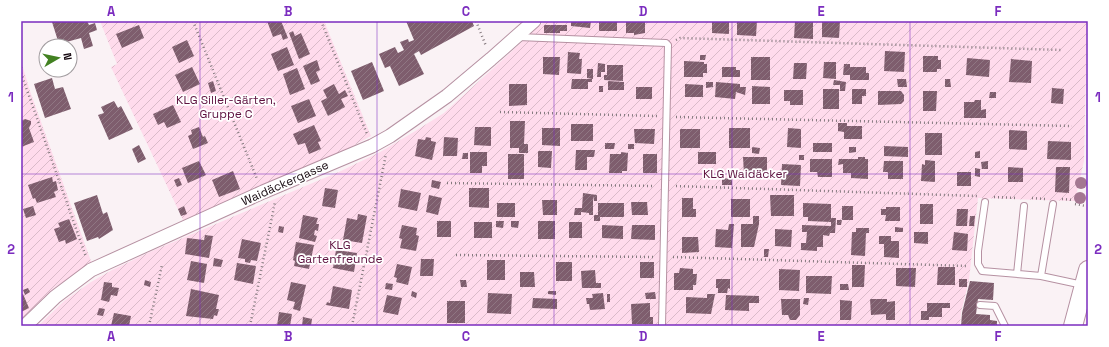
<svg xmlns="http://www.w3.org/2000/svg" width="1109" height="347" font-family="'Space Grotesk',sans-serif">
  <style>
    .garden { fill: url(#garden-furrows) }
    .building { fill: url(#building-hatch) }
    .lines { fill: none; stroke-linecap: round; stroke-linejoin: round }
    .lane-casing { stroke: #b691a2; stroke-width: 8 }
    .street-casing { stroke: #b691a2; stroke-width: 15 }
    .secondary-casing { stroke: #b691a2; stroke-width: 20 }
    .path { stroke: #857a7f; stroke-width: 2.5; stroke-dasharray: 1 3; stroke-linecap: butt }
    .lane { stroke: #fff; stroke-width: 6 }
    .street { stroke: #fff; stroke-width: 13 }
    .secondary { stroke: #fff; stroke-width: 18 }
    .tree { fill: #a47791 }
    .grid { fill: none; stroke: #7b2cbf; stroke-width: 1; stroke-opacity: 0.55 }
    .labels { text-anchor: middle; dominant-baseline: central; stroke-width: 3.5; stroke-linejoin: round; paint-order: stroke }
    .park-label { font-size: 12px; fill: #5e1240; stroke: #fff }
    .street-label { font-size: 12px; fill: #15080f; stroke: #fff }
    .neatline { fill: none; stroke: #7b2cbf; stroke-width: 1.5 }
    .grid-label { font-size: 13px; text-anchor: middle; font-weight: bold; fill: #7b2cbf }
  </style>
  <defs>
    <pattern id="garden-furrows" width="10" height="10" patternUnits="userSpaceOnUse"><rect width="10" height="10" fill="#ffdbec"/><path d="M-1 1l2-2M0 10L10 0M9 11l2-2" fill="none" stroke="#dabac9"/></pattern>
    <pattern id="building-hatch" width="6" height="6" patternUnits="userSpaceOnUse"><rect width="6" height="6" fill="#7e5d6d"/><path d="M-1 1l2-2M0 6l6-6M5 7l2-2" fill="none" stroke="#907783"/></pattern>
  </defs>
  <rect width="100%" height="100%" fill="#faf2f5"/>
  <path class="garden" d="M 100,21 L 324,21 L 371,136 L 338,154 L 183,220 L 111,67 L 117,64 Z
    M 545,21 L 1087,21 L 1084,161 L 1075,201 L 978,198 L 969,280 L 961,313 L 960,326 L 38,326 L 64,301 L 91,282 L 112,270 L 152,251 L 341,171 L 380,152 L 417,130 L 444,113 Z
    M 21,61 L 30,91 L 92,264 L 55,287 L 21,320 Z"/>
  <path class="building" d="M 57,21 L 87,21 L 89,25 L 95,23 L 97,30 L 89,33 L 93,46 L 84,49 L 81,38 L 59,44 L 52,22 Z
    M 267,21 L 281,21 L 288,38 L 283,40 L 281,34 L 273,37 Z
    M 406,21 L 472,21 L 474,26 L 421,55 L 419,51 L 414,54 L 424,74 L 399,86 L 390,66 L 385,68 L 379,54 L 395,47 L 398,53 L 404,50 L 400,42 L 408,39 L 409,42 L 414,40 Z
    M 571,21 L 591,21 L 590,28 L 571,26 Z
    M 599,21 L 617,21 L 617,31 L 599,31 Z
    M 626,21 L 645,21 L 645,33 L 634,35 L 634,33 L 626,33 Z
    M 712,21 L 729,21 L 729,34 L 712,33 Z
    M 737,21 L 757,21 L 756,36 L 737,35 Z
    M 795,21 L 813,21 L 813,39 L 794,38 Z
    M 822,21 L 840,21 L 839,38 L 822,37 Z
    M 139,25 L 144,38 L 122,48 L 116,34 Z
    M 544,25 L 567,25 L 567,31 L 560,31 L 560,33 L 544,33 Z
    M 293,31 L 295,36 L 301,33 L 310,54 L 299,59 L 289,33 Z
    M 187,40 L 194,56 L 179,63 L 172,47 Z
    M 287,47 L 294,65 L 278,71 L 271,54 Z
    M 885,51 L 905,52 L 904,72 L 884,71 Z
    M 568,52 L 580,53 L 579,59 L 582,59 L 581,74 L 567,73 Z
    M 700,55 L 706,55 L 705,60 L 700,60 Z
    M 923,56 L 938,56 L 938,60 L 941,60 L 941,69 L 937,69 L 937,72 L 923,72 Z
    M 543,57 L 560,57 L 559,75 L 543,74 Z
    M 751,57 L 770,57 L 770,80 L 751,80 Z
    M 967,58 L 990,60 L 989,77 L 966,75 Z
    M 1011,59 L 1032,61 L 1031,83 L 1009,82 Z
    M 317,60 L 320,70 L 316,72 L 320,81 L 311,85 L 303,66 Z
    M 684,61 L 704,62 L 704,64 L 707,64 L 707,73 L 703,73 L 703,77 L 684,77 Z
    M 372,62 L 384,91 L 363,100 L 351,71 Z
    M 824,62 L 836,62 L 836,79 L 823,78 Z
    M 598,63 L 605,64 L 605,72 L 601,72 L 601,77 L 597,77 Z
    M 794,63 L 807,63 L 806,79 L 793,79 Z
    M 844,64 L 850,64 L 850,67 L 866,67 L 866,73 L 869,73 L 869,80 L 850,80 L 850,75 L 843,75 Z
    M 607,65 L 623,65 L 623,81 L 604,80 L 604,75 L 607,75 Z
    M 192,67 L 200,84 L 183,92 L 175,75 Z
    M 722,67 L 736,67 L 736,70 L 740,70 L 740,77 L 722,77 Z
    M 297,68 L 305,89 L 290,95 L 283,74 Z
    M 587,69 L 593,69 L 593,79 L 587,78 Z
    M 52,78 L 55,89 L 63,87 L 71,109 L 45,118 L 34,84 Z
    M 572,79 L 592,79 L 592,82 L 588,82 L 588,89 L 571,89 Z
    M 897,79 L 906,79 L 907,87 L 898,87 Z
    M 945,79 L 950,79 L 951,87 L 945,87 Z
    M 834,80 L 846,82 L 845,91 L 840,91 L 840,85 L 833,85 Z
    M 213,81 L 216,91 L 211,93 L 208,83 Z
    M 608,81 L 624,82 L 624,90 L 608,90 Z
    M 706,82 L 713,82 L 713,87 L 706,88 Z
    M 716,82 L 740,84 L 740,87 L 746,87 L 745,95 L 736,92 L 735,99 L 715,97 Z
    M 334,84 L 339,94 L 345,90 L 348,96 L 341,99 L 345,107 L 328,116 L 321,101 L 327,98 L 323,90 Z
    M 509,84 L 527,84 L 527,105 L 509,106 Z
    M 685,84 L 703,85 L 703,97 L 685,97 Z
    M 599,86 L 603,86 L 603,92 L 599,92 Z
    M 752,86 L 770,87 L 770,104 L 752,104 Z
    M 636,87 L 652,87 L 652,99 L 636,99 Z
    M 1052,88 L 1064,89 L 1063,104 L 1051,103 Z
    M 823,89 L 839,89 L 839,109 L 823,109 Z
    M 852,89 L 866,89 L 866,96 L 862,96 L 862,104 L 852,104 Z
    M 784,90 L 803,90 L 803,105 L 790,105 L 790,101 L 784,101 Z
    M 878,91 L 901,91 L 904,95 L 904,101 L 901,104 L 878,105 Z
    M 923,91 L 937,91 L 936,111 L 923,111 Z
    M 990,92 L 996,92 L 996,98 L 989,98 Z
    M 309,99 L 316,116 L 298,123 L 291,106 Z
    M 975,100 L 981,100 L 981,110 L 986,109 L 986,118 L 964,118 L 964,102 L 974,102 Z
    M 114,101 L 118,108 L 121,106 L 133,129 L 109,140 L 98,115 L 104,113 L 101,107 Z
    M 173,105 L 181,122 L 167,128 L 164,122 L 158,125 L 153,114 Z
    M 25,119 L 31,121 L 31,124 L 29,128 L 34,142 L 21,147 L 21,121 Z
    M 510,121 L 525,121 L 524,144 L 528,144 L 528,153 L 519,153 L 519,148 L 510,148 Z
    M 838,123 L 847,123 L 847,126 L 862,126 L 862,139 L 844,139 L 844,132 L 838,131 Z
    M 571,124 L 593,124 L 593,141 L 571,141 Z
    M 314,125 L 321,141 L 318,142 L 321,149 L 309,154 L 305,143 L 298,145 L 293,134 Z
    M 199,127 L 203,137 L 205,136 L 208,143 L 193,149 L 188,136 L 192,134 L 191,130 Z
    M 475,127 L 491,127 L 491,146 L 474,145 Z
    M 542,128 L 560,128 L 560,146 L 542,145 Z
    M 729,128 L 750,128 L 750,148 L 729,148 Z
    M 788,128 L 801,129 L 801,148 L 787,147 Z
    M 634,129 L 655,129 L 654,144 L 635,143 Z
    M 680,129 L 700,129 L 700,148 L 680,148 Z
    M 1009,130 L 1027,131 L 1027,150 L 1009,149 Z
    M 925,133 L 942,133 L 942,155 L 925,155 Z
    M 426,137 L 431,138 L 431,141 L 436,142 L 432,160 L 415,156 L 418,139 L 425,140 Z
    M 444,137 L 458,138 L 457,156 L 443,156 Z
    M 1048,141 L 1071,142 L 1071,160 L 1047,159 Z
    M 605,143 L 615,143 L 614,149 L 605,149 Z
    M 813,143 L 832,143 L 832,152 L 813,152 Z
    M 628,144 L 634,144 L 634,149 L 628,149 Z
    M 139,145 L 146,159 L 138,163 L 132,149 Z
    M 884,146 L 908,147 L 908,157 L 884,156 Z
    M 752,147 L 760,148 L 759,154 L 752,153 Z
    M 849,147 L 856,147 L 856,152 L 849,153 Z
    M 576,150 L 595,150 L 594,157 L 587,157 L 587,170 L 575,170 Z
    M 538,151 L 552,151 L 551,168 L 538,167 Z
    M 980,151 L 980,158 L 975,158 L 975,152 Z
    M 470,152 L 487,152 L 487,166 L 482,166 L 482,173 L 470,173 Z
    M 621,152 L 628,153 L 627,171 L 622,171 L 622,173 L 609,173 L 610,154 L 621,154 Z
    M 698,152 L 716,152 L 716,164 L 698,164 Z
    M 463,153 L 468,153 L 468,159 L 462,159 Z
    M 508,154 L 524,154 L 524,179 L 508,179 Z
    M 643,154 L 657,154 L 657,173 L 643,173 Z
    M 799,155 L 804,155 L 804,160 L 799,160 Z
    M 743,157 L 767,157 L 767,174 L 744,174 Z
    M 858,157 L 865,157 L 865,159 L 868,159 L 868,179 L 851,178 L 851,173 L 843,173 L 843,164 L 838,165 L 839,159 L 858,159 Z
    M 810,159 L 832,159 L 832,177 L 818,177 L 817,172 L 810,172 Z
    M 925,160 L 935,161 L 935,182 L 921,181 L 922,164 L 925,165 Z
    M 199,161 L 206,175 L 188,183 L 182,168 Z
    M 884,161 L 903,161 L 903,179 L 888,179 L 888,172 L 883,172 Z
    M 988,161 L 988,169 L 982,169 L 981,162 Z
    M 782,164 L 801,165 L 800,186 L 781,185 Z
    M 1008,167 L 1023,168 L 1023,182 L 1008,182 Z
    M 1056,167 L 1070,167 L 1069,193 L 1055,192 Z
    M 975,168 L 980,169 L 980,177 L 975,176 Z
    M 233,171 L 240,189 L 219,197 L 212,180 Z
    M 957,172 L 971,172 L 971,186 L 957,186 Z
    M 52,177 L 53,182 L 56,181 L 58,190 L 54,192 L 56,197 L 37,203 L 35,198 L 33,199 L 28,185 Z
    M 179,178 L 182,185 L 177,187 L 174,180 Z
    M 722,178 L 732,179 L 732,185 L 722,185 Z
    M 432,180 L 441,182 L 439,189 L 431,187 Z
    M 325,188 L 338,190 L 335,208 L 322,206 Z
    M 469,188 L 489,188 L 489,208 L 469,207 Z
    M 401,189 L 421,193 L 417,211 L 398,207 Z
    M 583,193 L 597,195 L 597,201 L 594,201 L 593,196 L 593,215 L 589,215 L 589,213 L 581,212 L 581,215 L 574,215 L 575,208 L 582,208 Z
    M 97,195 L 103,214 L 107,212 L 113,230 L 99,239 L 98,237 L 87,241 L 74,203 Z
    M 429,195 L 442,198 L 438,215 L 426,212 Z
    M 770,195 L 794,195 L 794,216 L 771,216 Z
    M 682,198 L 693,198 L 693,209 L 696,209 L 696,217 L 682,217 Z
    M 731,199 L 750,199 L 750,217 L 731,217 Z
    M 542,200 L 557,200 L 557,215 L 543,215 Z
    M 631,202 L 647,202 L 648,215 L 632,215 Z
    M 497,203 L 515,203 L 515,217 L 497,217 Z
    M 598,203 L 624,203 L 624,217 L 600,217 L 600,221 L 594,221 L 594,215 L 598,215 Z
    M 803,203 L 831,204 L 831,218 L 836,218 L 835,233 L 830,233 L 829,236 L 823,235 L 823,247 L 817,247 L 817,251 L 801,250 L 801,243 L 806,243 L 807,232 L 802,232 L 802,225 L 831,226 L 831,222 L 808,221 L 808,217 L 803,217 Z
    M 920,204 L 933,204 L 933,224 L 920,224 Z
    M 33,206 L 36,215 L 26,218 L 23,209 Z
    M 184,206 L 187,214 L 181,216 L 178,209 Z
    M 842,206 L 853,206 L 853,220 L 842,220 Z
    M 886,207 L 900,207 L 900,221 L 885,221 L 886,215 L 881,215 L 881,209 L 886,209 Z
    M 957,209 L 968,209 L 967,226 L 956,226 Z
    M 358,214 L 367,216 L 362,243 L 343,240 L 347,218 L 357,220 Z
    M 303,215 L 318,218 L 316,224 L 319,224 L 318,231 L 315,230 L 314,235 L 317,236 L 315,242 L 299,238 Z
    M 753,216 L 759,216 L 759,224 L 754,247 L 741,247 L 741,224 L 753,224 Z
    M 970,216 L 975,216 L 974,226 L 969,226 Z
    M 69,219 L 77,239 L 66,244 L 65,240 L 59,242 L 54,229 L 60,227 L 58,223 Z
    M 837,220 L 842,220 L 841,225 L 837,225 Z
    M 437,221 L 451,221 L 451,237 L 437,237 Z
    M 496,221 L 504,221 L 503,228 L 496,227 Z
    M 511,221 L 519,221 L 518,228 L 511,227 Z
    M 538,221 L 555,221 L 555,239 L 538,239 Z
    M 474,222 L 492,222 L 492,238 L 474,238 Z
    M 569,222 L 582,222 L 582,238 L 569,238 Z
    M 729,224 L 734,224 L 732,248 L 715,247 L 716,229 L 728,230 Z
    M 402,225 L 417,228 L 416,235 L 419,236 L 416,251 L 400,248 L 402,239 L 399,238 Z
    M 602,225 L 623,226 L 623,239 L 602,238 Z
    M 632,225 L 655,225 L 655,240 L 631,239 Z
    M 279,226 L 284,227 L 283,233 L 278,232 Z
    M 895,227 L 903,228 L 903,232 L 895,232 Z
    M 856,228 L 869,228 L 869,233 L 866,233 L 865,256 L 851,255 L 852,232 L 856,232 Z
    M 775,229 L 792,230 L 791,247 L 775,246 Z
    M 914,232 L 928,232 L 928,244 L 914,243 Z
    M 954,232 L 968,234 L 967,251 L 952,250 Z
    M 205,235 L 213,236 L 209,258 L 185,254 L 187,238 L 204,240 Z
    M 879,236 L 891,236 L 891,241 L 899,241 L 899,258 L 884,257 L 884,244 L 879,244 Z
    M 682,237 L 698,237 L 699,252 L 682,253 Z
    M 242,239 L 261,243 L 257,261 L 251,260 L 250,263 L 245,262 L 245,259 L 238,258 Z
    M 296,242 L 314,245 L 309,269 L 294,266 L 295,261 L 293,260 Z
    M 764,249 L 769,249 L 768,257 L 764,257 Z
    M 336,250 L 357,253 L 354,272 L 333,268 Z
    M 214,258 L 223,260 L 221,267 L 213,266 Z
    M 421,259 L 434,259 L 433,276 L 420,276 Z
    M 487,260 L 505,260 L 505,280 L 487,280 Z
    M 191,261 L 207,264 L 204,283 L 187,280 Z
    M 556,262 L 572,262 L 572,281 L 556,281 Z
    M 640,262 L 654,262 L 654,278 L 640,278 Z
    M 237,263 L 256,266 L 253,284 L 234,280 Z
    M 397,264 L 412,267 L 408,285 L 396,282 L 397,278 L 394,277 Z
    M 852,265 L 865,265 L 864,287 L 852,287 Z
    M 938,267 L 955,267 L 955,285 L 937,285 Z
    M 680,268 L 693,269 L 693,274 L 697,274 L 696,285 L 693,285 L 693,290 L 674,290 L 674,273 L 679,273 Z
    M 896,268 L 916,268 L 915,287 L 896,286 Z
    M 779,269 L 800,270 L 799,291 L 779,290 Z
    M 595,270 L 596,283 L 601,283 L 601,288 L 582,288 L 581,271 Z
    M 520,272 L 534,272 L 535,287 L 520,287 Z
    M 806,276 L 832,276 L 831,294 L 806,293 Z
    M 716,279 L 730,279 L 730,289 L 728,288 L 727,293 L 718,293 L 718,288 L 716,288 Z
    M 959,279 L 967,279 L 967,287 L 959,287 Z
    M 145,280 L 151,282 L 150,287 L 144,285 Z
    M 460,280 L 466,280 L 467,287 L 461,287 Z
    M 970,281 L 994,283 L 993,300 L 978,299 L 976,314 L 990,315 L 990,320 L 997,321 L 997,326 L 961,326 L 962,313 Z
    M 104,282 L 112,283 L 112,287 L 119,288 L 117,296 L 111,295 L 109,302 L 101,300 Z
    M 291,282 L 306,285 L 300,311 L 293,309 L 295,302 L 287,300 Z
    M 386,283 L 393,284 L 392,290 L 385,289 Z
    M 840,284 L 848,284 L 849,290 L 840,290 Z
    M 333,286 L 352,290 L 349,309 L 326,305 L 327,302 L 330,303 Z
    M 28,288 L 30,292 L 25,295 L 23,290 Z
    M 191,289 L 219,295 L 216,309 L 219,309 L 217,316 L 214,315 L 213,319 L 186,316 Z
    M 412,291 L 417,293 L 416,298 L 411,296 Z
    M 548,291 L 556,291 L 556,295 L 548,294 Z
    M 655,292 L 656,299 L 646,299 L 645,293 Z
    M 488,293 L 512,294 L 511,314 L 487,313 Z
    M 603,293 L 605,309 L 590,310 L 589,304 L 587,304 L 586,298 L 593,298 L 592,294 Z
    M 23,294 L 29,308 L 21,312 L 21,295 Z
    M 607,294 L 610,294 L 610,302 L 607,302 Z
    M 707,294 L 715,294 L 711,314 L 686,313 L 686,297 L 707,298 Z
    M 387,295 L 402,298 L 398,315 L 383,312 Z
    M 726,295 L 759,296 L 759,303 L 749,303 L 749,311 L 725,310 Z
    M 533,298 L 557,299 L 557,309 L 532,308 Z
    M 804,298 L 809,298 L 808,305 L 803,304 Z
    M 781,299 L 800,299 L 800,315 L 796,320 L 790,320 L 788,315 L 782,315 Z
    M 870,299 L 887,299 L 887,302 L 895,301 L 895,320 L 886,320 L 886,314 L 871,315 Z
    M 840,300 L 852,301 L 851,320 L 840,320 Z
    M 447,301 L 465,301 L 465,323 L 447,323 Z
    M 650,303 L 650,317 L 653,317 L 653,324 L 632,324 L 631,304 Z
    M 927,303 L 950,303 L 950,308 L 942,308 L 942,317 L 929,317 L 929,320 L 921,320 L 921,311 L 927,311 Z
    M 99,308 L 105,309 L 103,316 L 97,315 Z
    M 279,312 L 292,314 L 290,326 L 277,326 Z
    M 114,313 L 131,316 L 129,326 L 111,326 Z
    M 303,317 L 312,319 L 311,326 L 302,326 Z"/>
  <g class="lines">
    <defs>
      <path id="lane" d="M 518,37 L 666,43 L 668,45 L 662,326
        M 985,202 L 978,251 L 978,264 L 982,271 L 1041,276 L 1083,285
        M 1017,274 L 1024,206
        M 1041,276 L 1053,204
        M 980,305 L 995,306 L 1005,326"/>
      <path id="street" d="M 25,326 L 55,297 L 91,270 L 263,192 L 372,146 L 390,136 L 447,96 L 491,59 L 534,21"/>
      <path id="secondary" d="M 1073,326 L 1088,270"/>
    </defs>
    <use href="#lane" class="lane-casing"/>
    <use href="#street" class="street-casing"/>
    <use href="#secondary" class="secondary-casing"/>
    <path class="path" d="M 193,21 L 257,179
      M 321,21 L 367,134
      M 476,21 L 486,46
      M 676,40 L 680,38 L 1062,50
      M 21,73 L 86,257
      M 500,112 L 657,116
      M 676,117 L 1072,126
      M 447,183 L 655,186
      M 676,186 L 977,196
      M 994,197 L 1017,198
      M 1032,198 L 1045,199
      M 1062,199 L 1074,200
      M 1075,204 L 1086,206
      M 456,255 L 654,257
      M 673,257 L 967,266
      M 149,326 L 162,265
      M 250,326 L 275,202
      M 352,326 L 386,154"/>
    <use href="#lane" class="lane"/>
    <use href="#street" class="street"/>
    <use href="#secondary" class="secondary"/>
  </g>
  <g class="tree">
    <circle cx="1081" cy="183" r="6"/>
    <circle cx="1080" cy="198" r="6"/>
  </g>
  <path class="grid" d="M 200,21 L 200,326M 377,21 L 377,326M 554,21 L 554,326M 732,21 L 732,326M 910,21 L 910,326M 21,174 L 1088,174"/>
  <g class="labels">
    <g class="park-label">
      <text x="226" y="100">KLG Siller-Gärten,<tspan x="226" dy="14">Gruppe C</tspan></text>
      <text x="745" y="174">KLG Waidäcker</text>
      <text x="340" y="245">KLG<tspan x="340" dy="14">Gartenfreunde</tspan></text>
    </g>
    <g class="street-label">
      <text transform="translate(285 183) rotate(-24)">Waidäckergasse</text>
    </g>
  </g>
  <rect width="1109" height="347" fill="none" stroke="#ffffff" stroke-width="44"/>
  <g transform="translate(58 58) rotate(81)"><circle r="19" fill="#ffffff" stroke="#a19c9f"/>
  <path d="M0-3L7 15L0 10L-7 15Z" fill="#428121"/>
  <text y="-6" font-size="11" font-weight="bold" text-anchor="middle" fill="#15080f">N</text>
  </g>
  <rect x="22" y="22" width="1065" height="303" class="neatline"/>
  <g class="grid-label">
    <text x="111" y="16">A</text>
    <text x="288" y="16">B</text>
    <text x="466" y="16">C</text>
    <text x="643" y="16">D</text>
    <text x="821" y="16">E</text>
    <text x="998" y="16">F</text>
    <text x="11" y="102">1</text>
    <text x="1098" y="102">1</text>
    <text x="11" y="254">2</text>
    <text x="1098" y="254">2</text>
    <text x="111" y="341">A</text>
    <text x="288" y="341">B</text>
    <text x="466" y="341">C</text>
    <text x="643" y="341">D</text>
    <text x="821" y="341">E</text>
    <text x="998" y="341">F</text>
  </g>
</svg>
